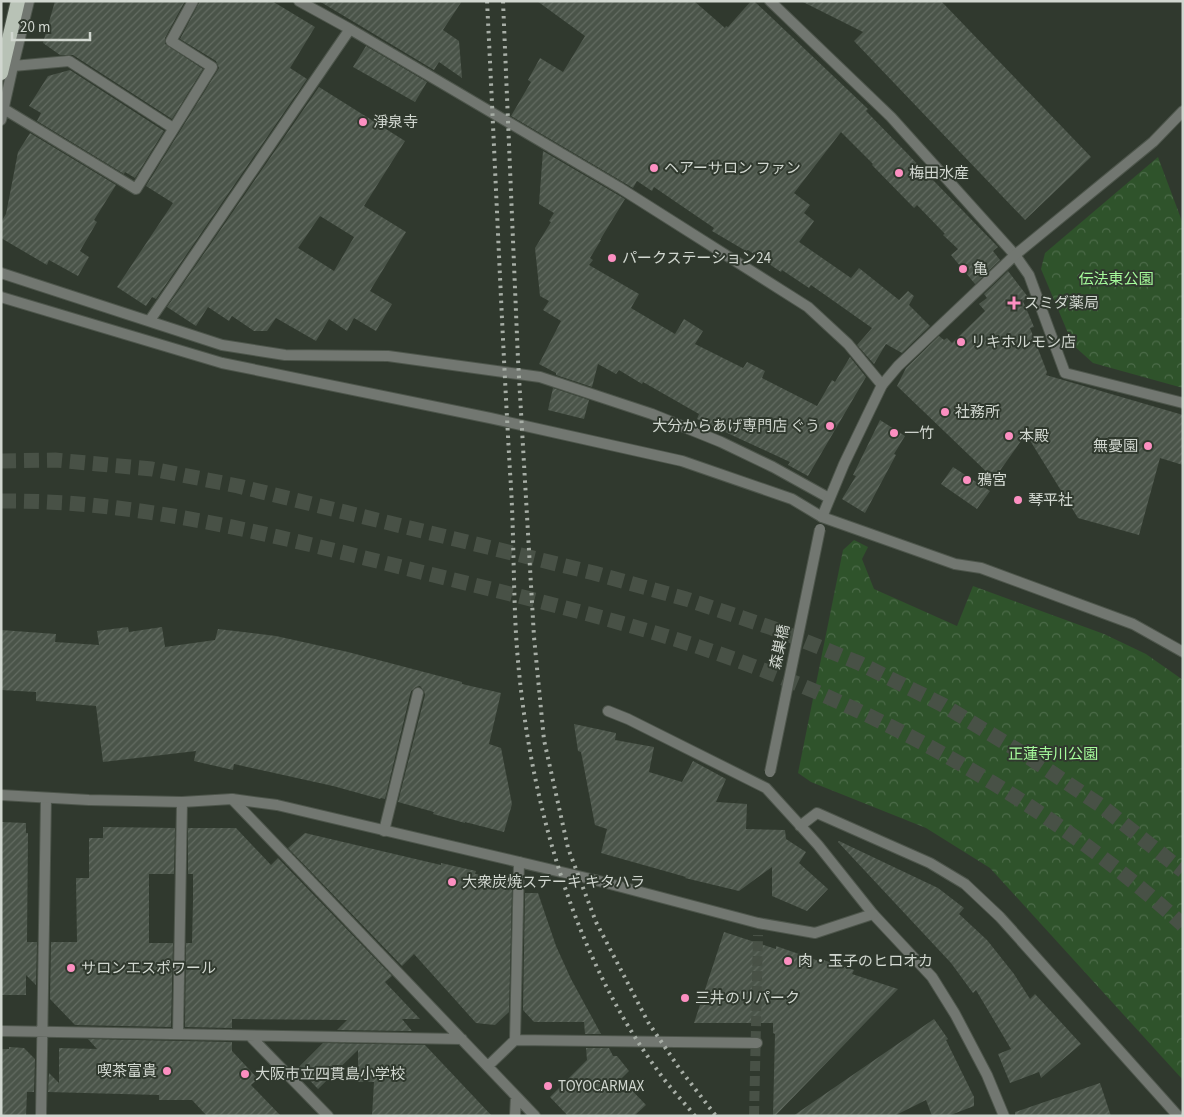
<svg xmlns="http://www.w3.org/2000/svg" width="1184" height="1117" font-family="'Source Sans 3','Noto Sans JP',sans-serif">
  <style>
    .park { fill: url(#park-crowns) }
    .building { fill: url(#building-hatch); fill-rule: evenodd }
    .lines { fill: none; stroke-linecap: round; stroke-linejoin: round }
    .pedestrian-tunnel { stroke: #485146; stroke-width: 10; stroke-dasharray: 10 5; stroke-linecap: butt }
    .motorway-tunnel { stroke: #485146; stroke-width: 15; stroke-dasharray: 15 8; stroke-linecap: butt }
    .minor-casing { stroke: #4d554b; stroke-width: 12 }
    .tertiary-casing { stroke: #4d554b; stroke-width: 12 }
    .trunk-casing { stroke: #4d554b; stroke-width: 16 }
    .minor { stroke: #727771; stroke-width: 10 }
    .tertiary { stroke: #727771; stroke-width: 10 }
    .trunk { stroke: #b8c2b6; stroke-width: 14 }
    .rail { stroke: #a7aea6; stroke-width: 4; stroke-dasharray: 2.5 5; stroke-linecap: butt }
    .minor-bridge-casing { stroke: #4d554b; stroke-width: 12; stroke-linecap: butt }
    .minor-bridge { stroke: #727771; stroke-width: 10 }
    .poi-dot { fill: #fc8fc1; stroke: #30392e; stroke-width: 2 }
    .labels { text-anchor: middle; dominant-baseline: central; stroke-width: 4; stroke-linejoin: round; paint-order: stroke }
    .poi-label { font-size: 15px; fill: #d1d7d0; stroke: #30392e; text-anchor: start }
    .park-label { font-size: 15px; fill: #a5fa9b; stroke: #30392e }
    .street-label { font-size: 15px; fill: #d1d7d0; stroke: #30392e }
  </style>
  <defs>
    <pattern id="park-crowns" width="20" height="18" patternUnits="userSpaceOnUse" patternTransform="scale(1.25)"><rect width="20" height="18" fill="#2f532b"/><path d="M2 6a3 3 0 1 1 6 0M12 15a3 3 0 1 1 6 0" fill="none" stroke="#4c6b49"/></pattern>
    <pattern id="building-hatch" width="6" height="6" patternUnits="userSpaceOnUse" patternTransform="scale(1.25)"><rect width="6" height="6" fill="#4a5449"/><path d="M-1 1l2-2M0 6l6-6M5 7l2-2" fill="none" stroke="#636c62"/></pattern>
  </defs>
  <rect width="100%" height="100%" fill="#30392e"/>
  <path class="park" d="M 1158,157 L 1183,224 L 1183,388 L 1093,363 L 1073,345 L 1041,269 L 1045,253 Z
    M 854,540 L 868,547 L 862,559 L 874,589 L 957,626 L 973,586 L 1104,634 L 1146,654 L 1183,680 L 1183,1080 L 990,868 L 926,828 L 811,782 L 798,773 L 843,550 Z"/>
  <path class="building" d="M 55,1 L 185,1 L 165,38 L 165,44 L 203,69 L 172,119 L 73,55 L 60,55 L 43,43 Z
    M 200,1 L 272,1 L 315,27 L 290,68 L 307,79 L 156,299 L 152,297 L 146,306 L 117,287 L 173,203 L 146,186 L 219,68 L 216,61 L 180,39 Z
    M 319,1 L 462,1 L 443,30 L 459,41 L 462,78 L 439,62 L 434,70 Z
    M 537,1 L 694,1 L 725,28 L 726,26 L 728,27 L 751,1 L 754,1 L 868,109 L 866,111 L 998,247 L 993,251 L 1000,260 L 975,284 L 951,255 L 958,249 L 943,235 L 945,234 L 917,205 L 914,208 L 872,165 L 873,164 L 841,132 L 794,193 L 810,205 L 804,213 L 814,221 L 799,242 L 851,278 L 859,268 L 899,300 L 908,291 L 914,296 L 909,305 L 930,326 L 902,353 L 886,344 L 874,364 L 857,345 L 872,328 L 811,285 L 809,288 L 782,270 L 781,272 L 748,250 L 746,251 L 712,231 L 714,228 L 654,187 L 652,191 L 637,181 L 633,188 L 511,116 L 531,82 L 528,80 L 540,58 L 563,72 L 585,36 Z
    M 801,1 L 941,1 L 1091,157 L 1025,220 L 854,41 L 863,32 Z
    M 366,46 L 427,82 L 415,102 L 353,67 Z
    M 70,70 L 164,131 L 135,178 L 125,172 L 124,174 L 37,121 L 41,113 L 29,106 L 48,76 Z
    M 319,87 L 405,141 L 364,206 L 406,232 L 370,291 L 392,304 L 376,331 L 354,318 L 347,331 L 329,319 L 316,341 L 276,318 L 267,331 L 254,331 L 232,316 L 229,321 L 208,307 L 196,326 L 167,307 ZM 320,216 L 354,237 L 334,271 L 298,248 Z
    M 30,133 L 116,185 L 94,220 L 97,222 L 80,251 L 89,257 L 78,276 L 49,260 L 47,265 L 1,238 L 1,222 L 6,214 L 18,152 Z
    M 543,151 L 625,199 L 600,240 L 601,240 L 590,258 L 593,260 L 589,265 L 639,294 L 631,308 L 675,334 L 684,319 L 703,331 L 695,344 L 743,368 L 747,362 L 765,371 L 762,378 L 817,406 L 832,380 L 835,382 L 850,357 L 866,377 L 808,476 L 788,465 L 790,462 L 697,419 L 699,414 L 643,382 L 642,384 L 619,370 L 616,374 L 598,364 L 592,387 L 556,375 L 556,373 L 539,364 L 561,321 L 543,310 L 549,301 L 540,296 L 535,248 L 551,222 L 549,221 L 554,213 L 539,204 Z
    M 1008,271 L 1028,297 L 1023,301 L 1034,327 L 1030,328 L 1047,372 L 1046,375 L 1183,415 L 1183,465 L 1160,458 L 1139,535 L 1078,518 L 1026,434 L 994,479 L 897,386 L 906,368 L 939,336 L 944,340 L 947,338 L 952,343 L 985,311 L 979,304 L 987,298 L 984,294 Z
    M 553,388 L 589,400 L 584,419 L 548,410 Z
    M 880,420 L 905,436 L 894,454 L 896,455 L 865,513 L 842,499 L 856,476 L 853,475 Z
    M 953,467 L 990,491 L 977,509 L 941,484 Z
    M 128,627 L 129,632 L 162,627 L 165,647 L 215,640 L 218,629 L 276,636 L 348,652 L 462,682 L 462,684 L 501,693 L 489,744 L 501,748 L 512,804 L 504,832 L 465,822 L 465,823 L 433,814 L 434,812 L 398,802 L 425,695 L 424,691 L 420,686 L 416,687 L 411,691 L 385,799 L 381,798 L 380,799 L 333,786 L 234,764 L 233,770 L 194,761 L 196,751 L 103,762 L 96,706 L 36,701 L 36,692 L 1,690 L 1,630 L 56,634 L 55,642 L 99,645 L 97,631 Z
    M 574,724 L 616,733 L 615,740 L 654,747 L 649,772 L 682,782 L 693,761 L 726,779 L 716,802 L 747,804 L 746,829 L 785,830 L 786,839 L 806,852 L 799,863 L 828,889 L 807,911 L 772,896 L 772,867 L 739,891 L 685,878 L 686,877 L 601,853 L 607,829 L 595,825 L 581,752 L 578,751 Z
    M 1,822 L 26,823 L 26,833 L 28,833 L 27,942 L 37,942 L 36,985 L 26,975 L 26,995 L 1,995 Z
    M 103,827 L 175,828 L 174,874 L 149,874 L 149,943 L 173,943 L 171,1027 L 75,1025 L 50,999 L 51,942 L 77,942 L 76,878 L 89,878 L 89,838 L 103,838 Z
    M 188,828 L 236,828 L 271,865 L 278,858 L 392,976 L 385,982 L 420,1019 L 402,1019 L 412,1031 L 337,1030 L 347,1020 L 232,1019 L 232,1028 L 185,1027 L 186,943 L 192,943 L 193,901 L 193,874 L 188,874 Z
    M 305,833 L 441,865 L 441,863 L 476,871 L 475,874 L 503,878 L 512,888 L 509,1012 L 495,1025 L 476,1023 L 414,954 L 402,966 L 288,848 Z
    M 839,841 L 938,888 L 964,908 L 959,914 L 987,940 L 1014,974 L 1030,999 L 1035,994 L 1081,1044 L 1041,1078 L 1039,1072 L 1010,1083 L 998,1054 L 1011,1049 L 976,990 L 973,993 L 951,963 L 838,842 Z
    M 525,893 L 538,893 L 556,946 L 571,979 L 601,1034 L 585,1034 L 584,1022 L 534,1022 L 523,1010 Z
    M 724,932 L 776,949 L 776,946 L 819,961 L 820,959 L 854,970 L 852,974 L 898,989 L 775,1116 L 773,1116 L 775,1034 L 773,1033 L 773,1023 L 694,1023 Z
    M 934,1019 L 948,1039 L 946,1040 L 974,1097 L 974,1106 L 948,1116 L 932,1116 L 926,1100 L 894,1116 L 793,1116 Z
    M 88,1039 L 232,1042 L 232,1051 L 258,1079 L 251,1085 L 281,1116 L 207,1116 L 192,1100 L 159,1100 L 159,1095 L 48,1092 L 49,1073 L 59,1083 L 59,1048 L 97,1049 Z
    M 323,1043 L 425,1045 L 492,1116 L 372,1116 L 374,1082 L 358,1082 L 358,1050 L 318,1089 L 298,1068 Z
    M 9,1047 L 24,1048 L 35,1059 L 34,1092 L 27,1092 L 26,1116 L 1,1116 L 1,1049 L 9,1049 Z
    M 586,1048 L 609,1048 L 613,1056 L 617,1056 L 629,1071 L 621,1079 L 646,1105 L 634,1116 L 568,1116 L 550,1097 L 587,1060 Z
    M 1100,1083 L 1111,1116 L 1015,1116 L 1015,1112 Z"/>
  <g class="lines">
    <path class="pedestrian-tunnel" d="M 754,1116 L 758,935"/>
    <path class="motorway-tunnel" d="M 1,461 L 55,460 L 152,469 L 238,486 L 594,573 L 686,599 L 772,628 L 859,663 L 943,705 L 1027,756 L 1100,805 L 1183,871
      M 1,501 C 139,500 273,535 405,568 C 525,598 648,625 763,670 C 915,729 1062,814 1183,925"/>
    <defs>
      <path id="minor" d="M 299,1 L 350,29 L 620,188 L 808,307 L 848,344 L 882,385
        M 770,1 L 891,117 L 1015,255 L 1029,275 L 1065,373 L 1183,403
        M 13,66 L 69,61 L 173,128
        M 4,109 L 136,189 L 212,67 L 171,41 L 193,1
        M 1,120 L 13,66 L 29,1
        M 1,273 L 222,345 L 285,355 L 388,356 L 540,377 L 652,414 L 721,442 L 773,467 L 829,498
        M 1,297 L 222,363 L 490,418 L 682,461 L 792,499 L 822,517 L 955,564 L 981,568 L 1133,624 L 1183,652
        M 150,320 L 350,29
        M 608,711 L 628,719 L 766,788 L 818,845 L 873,914 L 932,977 L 955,1014 L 987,1075 L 1004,1116
        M 232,799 L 535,1116
        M 800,826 L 817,813 L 930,863 L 965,884 L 1000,917 L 1178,1116
        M 384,831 L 418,693
        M 1,1031 L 462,1039
        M 178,1034 L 182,802
        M 250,1036 L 328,1116
        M 515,1040 L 519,862
        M 488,1066 L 515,1040 L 757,1043
        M 41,1116 L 46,798
        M 515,1116 L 516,1096"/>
      <path id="tertiary" d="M 822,517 L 844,464 L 882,385 L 898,366 L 1015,255 L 1153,142 L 1183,111
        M 1,795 L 89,800 L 182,802 L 232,799 L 277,805 L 595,880 L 758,923 L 815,933 L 873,914"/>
      <path id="trunk" d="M 1,73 L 18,1"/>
    </defs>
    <use href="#minor" class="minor-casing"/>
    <use href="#tertiary" class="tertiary-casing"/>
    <use href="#trunk" class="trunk-casing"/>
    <use href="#minor" class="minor"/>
    <use href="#tertiary" class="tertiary"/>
    <use href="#trunk" class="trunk"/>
    <path class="rail" d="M 487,1 C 495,158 501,315 510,472 C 514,526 513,580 516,634 C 525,783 569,950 658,1071 C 669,1087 683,1101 695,1116
      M 503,1 L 518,360 L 534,637 L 544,740 L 568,848 L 596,922 L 648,1022 L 679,1068 L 716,1116"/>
    <defs>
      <path id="minor-bridge" d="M 770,772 L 820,529"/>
    </defs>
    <use href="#minor-bridge" class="minor-bridge-casing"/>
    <use href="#minor-bridge" class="minor-bridge"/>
  </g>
  <g class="poi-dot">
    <circle cx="363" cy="122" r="5"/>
    <circle cx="654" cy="168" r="5"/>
    <circle cx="899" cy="173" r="5"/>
    <circle cx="612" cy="258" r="5"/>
    <circle cx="963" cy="269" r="5"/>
    <path d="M1011.5 295.5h5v5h5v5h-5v5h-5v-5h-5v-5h5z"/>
    <circle cx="961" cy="342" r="5"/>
    <circle cx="945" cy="412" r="5"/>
    <circle cx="830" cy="426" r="5"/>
    <circle cx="894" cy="433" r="5"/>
    <circle cx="1009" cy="436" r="5"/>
    <circle cx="1148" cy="446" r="5"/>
    <circle cx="967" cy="480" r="5"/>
    <circle cx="1018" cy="500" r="5"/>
    <circle cx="452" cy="882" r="5"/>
    <circle cx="788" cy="961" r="5"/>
    <circle cx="71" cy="968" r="5"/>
    <circle cx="685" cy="998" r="5"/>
    <circle cx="167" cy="1071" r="5"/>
    <circle cx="245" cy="1074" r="5"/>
    <circle cx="548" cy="1086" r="5"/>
  </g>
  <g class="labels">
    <g class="poi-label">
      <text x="373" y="122">淨泉寺</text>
      <text x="664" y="168">ヘアーサロン ファン</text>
      <text x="909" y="173">梅田水産</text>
      <text x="622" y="258">パークステーション24</text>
      <text x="973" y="269">亀</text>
      <text x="1024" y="303">スミダ薬局</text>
      <text x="971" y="342">リキホルモン店</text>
      <text x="955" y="412">社務所</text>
      <text x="820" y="426" text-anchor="end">大分からあげ専門店 ぐう</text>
      <text x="904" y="433">一竹</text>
      <text x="1019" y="436">本殿</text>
      <text x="1138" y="446" text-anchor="end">無憂園</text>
      <text x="977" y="480">鴉宮</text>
      <text x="1028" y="500">琴平社</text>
      <text x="462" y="882">大衆炭焼ステーキ キタハラ</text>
      <text x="798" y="961">肉・玉子のヒロオカ</text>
      <text x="81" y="968">サロンエスポワール</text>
      <text x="695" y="998">三井のリパーク</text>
      <text x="157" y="1071" text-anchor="end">喫茶富貴</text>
      <text x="255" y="1074">大阪市立四貫島小学校</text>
      <text x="558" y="1086">TOYOCARMAX</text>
    </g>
    <g class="park-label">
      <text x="1116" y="279">伝法東公園</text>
      <text x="1053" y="754">正蓮寺川公園</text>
    </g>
    <g class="street-label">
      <text transform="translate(780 647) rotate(-78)">森巣橋</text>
    </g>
  </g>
  <rect width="1184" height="1117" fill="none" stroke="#d1d7d0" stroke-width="5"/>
  <path d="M12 32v8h78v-8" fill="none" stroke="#d1d7d0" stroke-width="2.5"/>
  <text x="20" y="32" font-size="15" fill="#d1d7d0" stroke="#30392e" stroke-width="4" paint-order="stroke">20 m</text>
</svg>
